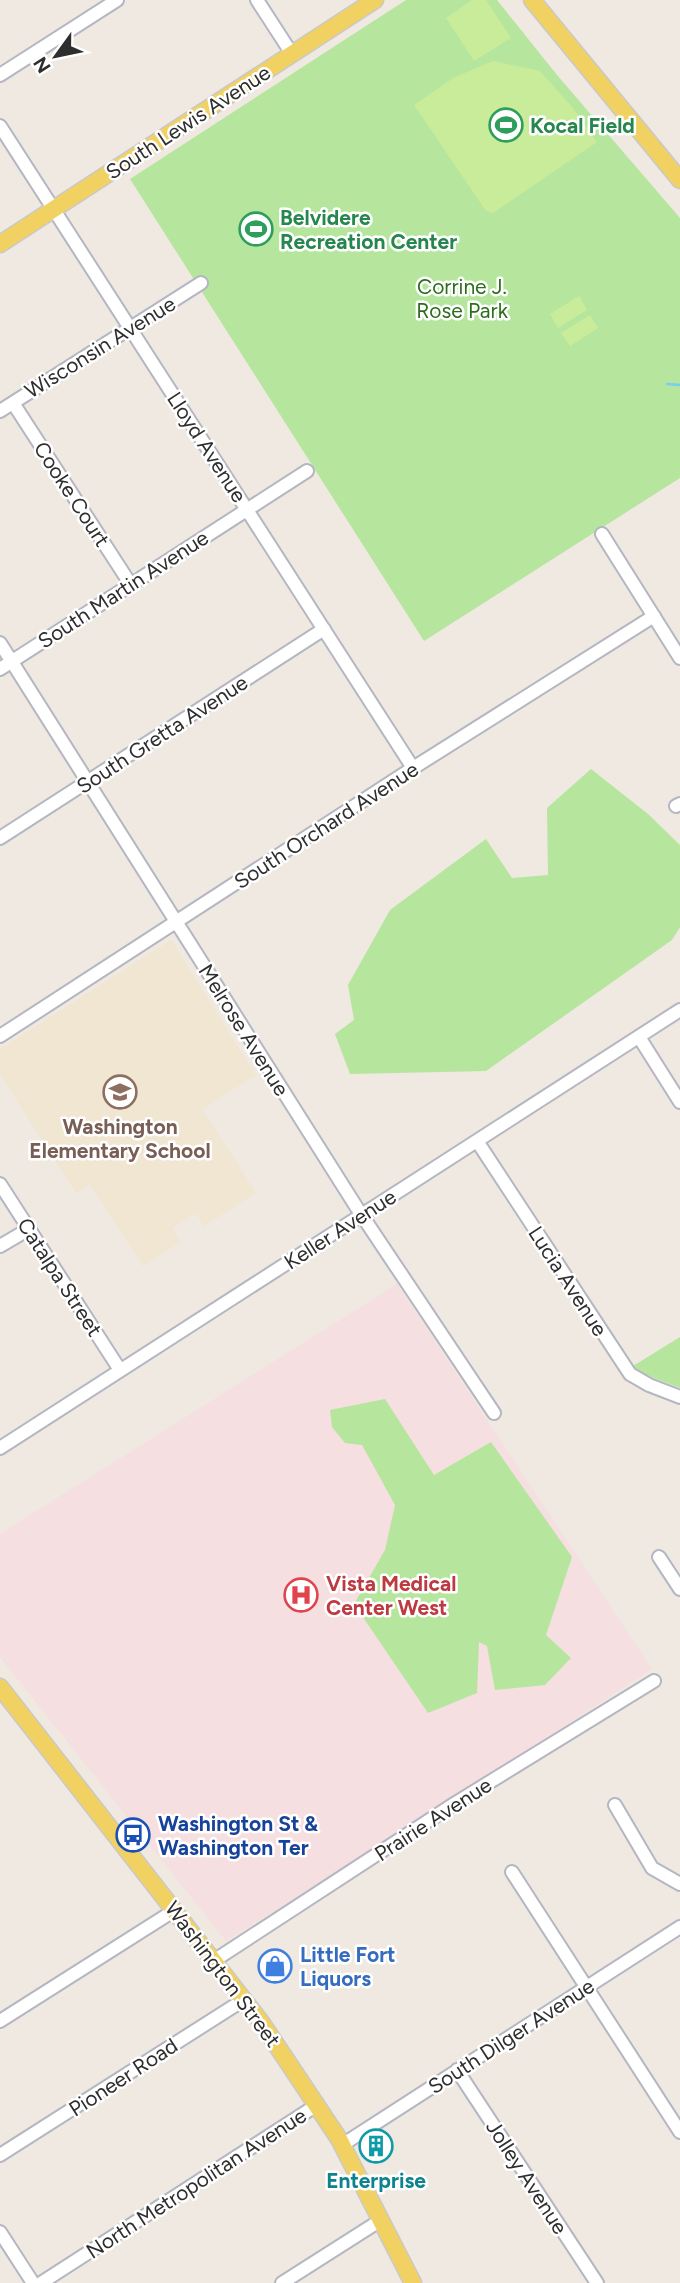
<svg xmlns="http://www.w3.org/2000/svg" width="680" height="2283" font-family="Figtree,sans-serif">
  <style>
    .education { fill: #f0e6d1 }
    .medical { fill: #f5dfe0 }
    .green { fill: #b6e59e }
    .pitch { fill: #c9ec9a }
    .lines { fill: none; stroke-linecap: round; stroke-linejoin: round }
    .stream { stroke: #75cff0; stroke-width: 2.5 }
    .minor-casing { stroke: #b4b7c1; stroke-width: 16 }
    .major-casing { stroke: #c9c9c9; stroke-width: 19 }
    .minor { stroke: #fff; stroke-width: 12 }
    .major { stroke: #f2d163; stroke-width: 16 }
    .labels { text-anchor: middle; dominant-baseline: central; stroke-width: 5; stroke-linejoin: round; paint-order: stroke }
    .street-label { font-size: 21px; fill: #2e2e2e; stroke: #fff }
    .leisure-label { font-size: 21px; font-weight: bold; fill: #27864d; stroke: #fff; text-anchor: start }
    .park-label { font-size: 21px; fill: #2c6e1b; stroke: #fff }
    .education-label { font-size: 21px; font-weight: bold; fill: #785e54; stroke: #fff }
    .health-label { font-size: 21px; font-weight: bold; fill: #be3a42; stroke: #fff; text-anchor: start }
    .transit-label { font-size: 21px; font-weight: bold; fill: #164399; stroke: #fff; text-anchor: start }
    .shop-label { font-size: 21px; font-weight: bold; fill: #366cbe; stroke: #fff; text-anchor: start }
    .culture-label { font-size: 21px; font-weight: bold; fill: #0d838f; stroke: #fff }
  </style>
  <rect width="100%" height="100%" fill="#efe9e1"/>
  <path class="education" d="M 171,940 L 256,1075 L 202,1109 L 256,1193 L 204,1226 L 196,1213 L 172,1228 L 180,1242 L 143,1266 L 90,1184 L 76,1193 L 0,1074 L 0,1049 Z"/>
  <path class="medical" d="M 397,1284 L 652,1669 L 460,1794 L 226,1941 L 0,1657 L 0,1534 Z"/>
  <path class="green" d="M 406,0 L 497,0 L 557,75 L 680,218 L 680,478 L 424,641 L 130,179 Z
    M 591,769 L 648,814 L 680,845 L 680,927 L 672,940 L 486,1071 L 350,1074 L 335,1034 L 354,1020 L 348,985 L 390,910 L 486,839 L 512,878 L 548,875 L 547,808 Z
    M 680,1337 L 680,1388 L 639,1372 L 633,1366 Z
    M 385,1399 L 434,1475 L 491,1442 L 572,1557 L 546,1635 L 571,1658 L 545,1685 L 495,1690 L 487,1646 L 479,1642 L 477,1693 L 428,1713 L 354,1604 L 385,1550 L 395,1505 L 362,1445 L 345,1443 L 332,1427 L 330,1410 Z"/>
  <path class="pitch" d="M 472,0 L 486,0 L 511,38 L 474,61 L 446,18 Z
    M 493,61 L 540,71 L 573,108 L 597,142 L 493,213 L 486,211 L 414,105 L 453,78 Z
    M 579,296 L 587,310 L 558,328 L 550,314 Z
    M 590,315 L 598,328 L 570,346 L 561,333 Z"/>
  <g class="lines">
    <path class="stream" d="M 667,384 L 680,385"/>
    <defs>
      <path id="minor" d="M 257,0 L 292,54
        M 0,75 L 117,0
        M 0,126 L 413,768
        M 13,403 L 131,585
        M 0,411 L 201,283
        M 602,534 L 680,658
        M 0,643 L 357,1208 L 494,1413
        M 0,669 L 307,471
        M 676,806 L 680,804
        M 0,838 L 324,629
        M 0,1036 L 413,768 L 654,616
        M 639,1037 L 680,1102
        M 477,1141 L 630,1374 L 649,1385 L 680,1397
        M 0,1184 L 120,1370
        M 0,1246 L 29,1229
        M 0,1448 L 680,1010
        M 659,1557 L 680,1589
        M 615,1805 L 652,1868 L 680,1884
        M 512,1872 L 680,2132
        M 215,1960 L 454,1804 L 654,1681
        M 0,2021 L 175,1910
        M 457,2070 L 597,2283
        M 342,2145 L 680,1927
        M 0,2155 L 245,1999
        M 0,2232 L 33,2283
        M 41,2283 L 317,2105
        M 282,2283 L 381,2220"/>
      <path id="major" d="M 532,0 L 680,180
        M 0,244 L 375,0
        M 0,1687 L 261,2022 L 339,2139 L 413,2283"/>
    </defs>
    <use href="#minor" class="minor-casing"/>
    <use href="#major" class="major-casing"/>
    <use href="#minor" class="minor"/>
    <use href="#major" class="major"/>
  </g>
  <defs>
    <symbol id="stadium-ring" viewBox="-11 -11 22 22"><circle r="9.5" fill="#fff" stroke="#2e9e5b" stroke-width="1.5"/><path d="M0-5a6.5 5 0 1 0 0 10a6.5 5 0 1 0 0-10ZM-3.5-1.8h7v3.6h-7Z" fill="#2e9e5b"/></symbol>
    <symbol id="school-ring" viewBox="-11 -11 22 22"><circle r="9.5" fill="#fff" stroke="#8d6e63" stroke-width="1.5"/><path d="M0-5L7-2L0 1L-7-2ZM-4 1L0 2.5L4 1V4Q0 6-4 4Z" fill="#8d6e63"/></symbol>
    <symbol id="hospital-ring" viewBox="-11 -11 22 22"><circle r="9.5" fill="#fff" stroke="#e0444e" stroke-width="1.5"/><path d="M-5-5h3v3.5h4V-5h3V5h-3V1.5h-4V5h-3Z" fill="#e0444e"/></symbol>
    <symbol id="bus-ring" viewBox="-11 -11 22 22"><circle r="9.5" fill="#fff" stroke="#1a4fb4" stroke-width="1.5"/><path d="M-5-6H5V4H4V6H2V4H-2V6H-4V4H-5ZM-3.5-4V0h7V-4ZM-3.5 1.2v1.5H-2V1.2ZM2 1.2v1.5H3.5V1.2Z" fill="#1a4fb4"/></symbol>
    <symbol id="shop-ring" viewBox="-11 -11 22 22"><circle r="9.5" fill="#fff" stroke="#3f7fe0" stroke-width="1.5"/><path d="M-5-2.5h2.3a2.7 3.5 0 0 1 5.4 0H5L5.5 6h-11ZM-1.5-2.5h3a1.5 2.3 0 0 0-3 0Z" fill="#3f7fe0"/></symbol>
    <symbol id="building-ring" viewBox="-11 -11 22 22"><circle r="9.5" fill="#fff" stroke="#0f9aa8" stroke-width="1.5"/><path d="M-4-6H4V6H1V3H-1V6H-4ZM-2.5-4.3h1.7v1.8h-1.7ZM.8-4.3h1.7v1.8H.8ZM-2.5-1h1.7V.8h-1.7ZM.8-1h1.7V.8H.8Z" fill="#0f9aa8"/></symbol>
  </defs>
  <g fill-rule="evenodd">
    <use href="#stadium-ring" x="487" y="106" width="38" height="38"/>
    <use href="#stadium-ring" x="237" y="210" width="38" height="38"/>
    <use href="#school-ring" x="101" y="1073" width="38" height="38"/>
    <use href="#hospital-ring" x="282" y="1576" width="38" height="38"/>
    <use href="#bus-ring" x="114" y="1816" width="38" height="38"/>
    <use href="#shop-ring" x="256" y="1947" width="38" height="38"/>
    <use href="#building-ring" x="357" y="2127" width="38" height="38"/>
  </g>
  <g class="labels">
    <g class="street-label">
      <text transform="translate(188 122) rotate(-33)">South Lewis Avenue</text>
      <text transform="translate(100 347) rotate(-32)">Wisconsin Avenue</text>
      <text transform="translate(207 447) rotate(57)">Lloyd Avenue</text>
      <text transform="translate(72 494) rotate(57)">Cooke Court</text>
      <text transform="translate(123 589) rotate(-33)">South Martin Avenue</text>
      <text transform="translate(162 734) rotate(-33)">South Gretta Avenue</text>
      <text transform="translate(326 825) rotate(-33)">South Orchard Avenue</text>
      <text transform="translate(244 1030) rotate(58)">Melrose Avenue</text>
      <text transform="translate(340 1229) rotate(-33)">Keller Avenue</text>
      <text transform="translate(60 1277) rotate(57)">Catalpa Street</text>
      <text transform="translate(568 1281) rotate(57)">Lucia Avenue</text>
      <text transform="translate(433 1819) rotate(-33)">Prairie Avenue</text>
      <text transform="translate(223 1974) rotate(53)">Washington Street</text>
      <text transform="translate(511 2036) rotate(-33)">South Dilger Avenue</text>
      <text transform="translate(123 2077) rotate(-33)">Pioneer Road</text>
      <text transform="translate(527 2177) rotate(57)">Jolley Avenue</text>
      <text transform="translate(196 2183) rotate(-33)">North Metropolitan Avenue</text>
    </g>
    <g class="leisure-label">
      <text x="530" y="125">Kocal Field</text>
      <text x="280" y="217">Belvidere<tspan x="280" dy="24">Recreation Center</tspan></text>
    </g>
    <g class="park-label">
      <text x="462" y="286">Corrine J.<tspan x="462" dy="24">Rose Park</tspan></text>
    </g>
    <g class="education-label">
      <text x="120" y="1126">Washington<tspan x="120" dy="24">Elementary School</tspan></text>
    </g>
    <g class="health-label">
      <text x="326" y="1583">Vista Medical<tspan x="326" dy="24">Center West</tspan></text>
    </g>
    <g class="transit-label">
      <text x="158" y="1823">Washington St &amp;<tspan x="158" dy="24">Washington Ter</tspan></text>
    </g>
    <g class="shop-label">
      <text x="300" y="1954">Little Fort<tspan x="300" dy="24">Liquors</tspan></text>
    </g>
    <g class="culture-label">
      <text x="376" y="2180">Enterprise</text>
    </g>
  </g>
  <g transform="translate(56 56) rotate(237)" stroke="#ffffff" stroke-width="5" paint-order="stroke">
  <path d="M0-5L12 26L0 18L-12 26Z" fill="#2e2e2e"/>
  <text y="-10" font-size="19" font-weight="bold" text-anchor="middle" fill="#2e2e2e">N</text>
  </g>
</svg>
